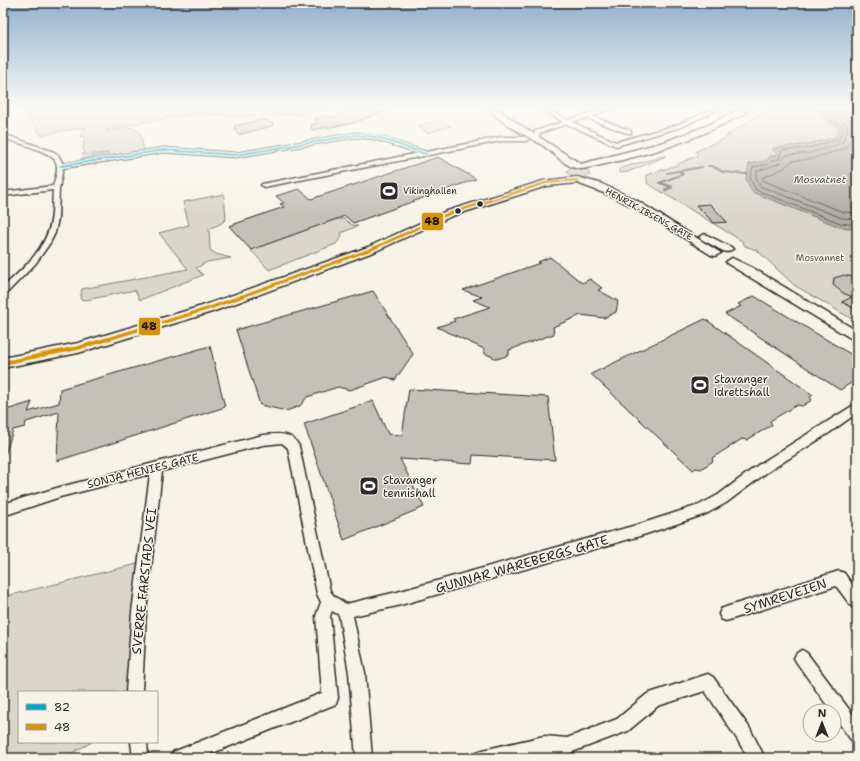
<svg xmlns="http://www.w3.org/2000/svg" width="860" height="761" font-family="'Shantell Sans',sans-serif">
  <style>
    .built { fill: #e8e4da }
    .green { fill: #dad6cc; stroke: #82807c }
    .water { fill: #afaca4; stroke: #7a7874 }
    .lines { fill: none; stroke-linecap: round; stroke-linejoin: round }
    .shore { stroke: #605f5b; stroke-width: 1 }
    .stream-far1 { stroke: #7a7874; stroke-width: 2 }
    .stream { stroke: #7a7874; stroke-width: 2.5 }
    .building { fill: #c4c1b9; stroke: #2b2b2b }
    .minor-casing { stroke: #2b2b2b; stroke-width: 3 }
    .primary-casing { stroke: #2b2b2b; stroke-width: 3 }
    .minor { fill: #f7f3e8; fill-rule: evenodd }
    .primary { fill: #f7f3e8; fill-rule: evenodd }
    .bus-1-casing { stroke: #f7f3e8; stroke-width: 3 }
    .bus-2-casing { stroke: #f7f3e8; stroke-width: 3 }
    .bus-1 { fill: #00a9ce; fill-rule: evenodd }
    .bus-2 { fill: #d89406; fill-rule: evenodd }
    .bus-dot { fill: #2b2b2b; stroke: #f7f3e8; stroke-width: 1.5 }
    .labels { text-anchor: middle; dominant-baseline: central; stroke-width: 3; stroke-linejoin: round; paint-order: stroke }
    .far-poi-label { font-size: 9px; fill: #2b2b2b; stroke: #f7f3e8; text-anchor: start }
    .far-street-label { font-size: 9px; fill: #2b2b2b; stroke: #f7f3e8 }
    .far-park-label { font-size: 9px; fill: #575653; stroke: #f7f3e8 }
    .far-water-label { font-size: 10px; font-style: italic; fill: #53524f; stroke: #f7f3e8 }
    .poi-label { font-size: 11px; fill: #2b2b2b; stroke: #f7f3e8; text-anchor: start }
    .street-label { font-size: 11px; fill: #2b2b2b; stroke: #f7f3e8 }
    .near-street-label { font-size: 13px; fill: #2b2b2b; stroke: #f7f3e8 }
    .line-badge { stroke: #f7f3e8; stroke-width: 1.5 }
    .pale-badge-label { font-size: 11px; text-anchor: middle; font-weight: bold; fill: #111 }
  </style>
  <rect width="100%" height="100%" fill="#f7f3e8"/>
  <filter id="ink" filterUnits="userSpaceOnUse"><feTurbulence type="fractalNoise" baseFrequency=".025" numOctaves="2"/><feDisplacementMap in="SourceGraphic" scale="8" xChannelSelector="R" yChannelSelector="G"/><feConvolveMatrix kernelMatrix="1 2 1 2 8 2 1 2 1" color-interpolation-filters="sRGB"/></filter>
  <g filter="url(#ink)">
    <path class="built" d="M 350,117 L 356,123 L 337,126 L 344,135 L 332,137 L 319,136 L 311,123 L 314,119 Z"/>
    <path class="green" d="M 22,108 L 335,108 L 326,111 L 311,109 L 303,114 L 231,116 L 199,113 L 109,128 L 106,131 L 130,127 L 140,132 L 144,151 L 81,160 L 81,158 L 109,153 L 82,155 L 86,152 L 83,150 L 84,140 L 86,137 L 80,136 L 85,127 L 41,135 Z
      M 770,108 L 857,108 L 857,322 L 794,285 L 757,250 L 745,246 L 742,241 L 647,183 L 647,175 L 674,166 L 698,155 L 696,151 L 730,136 L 727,135 Z
      M 440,120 L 451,126 L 428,133 L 417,126 Z
      M 664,156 L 666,156 L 628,172 L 620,173 L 618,171 L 621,168 Z
      M 572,168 L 587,170 L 590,175 C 583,180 572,179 567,172 Z
      M 224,194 L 226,219 L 222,223 L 209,229 L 210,250 L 216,254 L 231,258 L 207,262 L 196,268 L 203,275 L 140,300 L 135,290 L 86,300 L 80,299 L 82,289 L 188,269 L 159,233 L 189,225 L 183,202 Z
      M 335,219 L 344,219 L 352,225 L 358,226 L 341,233 L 342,236 L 336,244 L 269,270 L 251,250 Z
      M 141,563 L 131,692 L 19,692 L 19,742 L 92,742 L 63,758 L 3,758 L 3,597 Z"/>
    <path class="water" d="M 818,108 L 857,108 L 857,229 L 840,227 L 752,192 L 746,179 L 749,164 L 768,160 L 770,156 L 778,155 L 773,150 L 773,148 L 808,144 L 836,137 L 839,128 L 831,125 L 815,109 Z"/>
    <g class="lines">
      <path class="shore" d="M 820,108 L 833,122 L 842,126 L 843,130 L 839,139 L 809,148 L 782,150 L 779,159 L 773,160 L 769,164 L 753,167 L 750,178 L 756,190 L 840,223 L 857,225
        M 827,108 L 847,125 L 847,132 L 842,143 L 810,153 L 787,155 L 778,164 L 757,171 L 756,177 L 760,186 L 842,218 L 857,219
        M 835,108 C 852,120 860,127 846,148 L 811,159 L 792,161 L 784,168 L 762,178 L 764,181 L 843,212 L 857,213"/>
      <path class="stream-far1" d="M 708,166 L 712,166 L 723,172 L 747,174
        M 667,173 L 702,167
        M 664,184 L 659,183 L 683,174 L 679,171"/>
      <path class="stream" d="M 661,183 L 672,187 L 665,190"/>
    </g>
    <path class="building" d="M 346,108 L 389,108 L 389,109 L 354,123 L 312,130 L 311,125 L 317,123 L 314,119 L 328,115 L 331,118 L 344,113 Z
      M 264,119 L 275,125 L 238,135 L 234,126 Z
      M 438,157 L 476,179 L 353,223 L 345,216 L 251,250 L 229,226 L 284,207 L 280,204 L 284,203 L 276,196 L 299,189 L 311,199 Z
      M 710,204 L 727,222 L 714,223 L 696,205 Z
      M 550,257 L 582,283 L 590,279 L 602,288 L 598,290 L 618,301 L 616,312 L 604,318 L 581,315 L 553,327 L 554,334 L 509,350 L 509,355 L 497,359 L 484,353 L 484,349 L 437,327 L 455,321 L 453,319 L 490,307 L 473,300 L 482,297 L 463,290 L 540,263 L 538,262 Z
      M 844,275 L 857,278 L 857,310 L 842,302 L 852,297 L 843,293 L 833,285 L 834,278 Z
      M 373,291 L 413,354 L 395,380 L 387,377 L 350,390 L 338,387 L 307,397 L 300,406 L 286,411 L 260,405 L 236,330 Z
      M 754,296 L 857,358 L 857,379 L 840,390 L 725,314 L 741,306 L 738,304 Z
      M 705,319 L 813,395 L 810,397 L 812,400 L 802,406 L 797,405 L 770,421 L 772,425 L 747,440 L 742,439 L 712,458 L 713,461 L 701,469 L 696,468 L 693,470 L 591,374 Z
      M 210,346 L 225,407 L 57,461 L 59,412 L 26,422 L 25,427 L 13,430 L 5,455 L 3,455 L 3,411 L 32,402 L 28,412 L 59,403 L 60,389 Z
      M 409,389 L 548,397 L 555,460 L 473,455 L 472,464 L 400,459 L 424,507 L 344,540 L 304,424 L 373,401 L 388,434 L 402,435 Z"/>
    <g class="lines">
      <defs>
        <path id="minor" d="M 540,108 L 546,108 L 568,120 L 606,108 L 613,108 L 592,116 L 631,131 L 631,133 L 627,133 L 587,118 L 572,122 L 616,142 L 677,125 L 716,108 L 722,108 L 681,127 L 616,146 L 567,124 L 540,133 L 538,139 L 534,139 L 535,131 L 563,122 Z
          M 356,133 L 378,136 L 426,152 L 501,137 L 526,137 L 529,139 L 526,141 L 501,141 L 264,187 L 261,185 L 262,184 L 419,153 L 375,139 L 356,137 L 236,157 L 164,152 L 63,168 L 59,189 L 58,219 L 55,233 L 50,243 L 36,263 L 6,294 L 3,295 L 3,287 C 23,269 46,249 51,221 C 53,211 52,201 53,190 L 3,196 L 3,192 L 53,186 C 55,179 59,170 56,162 C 52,151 14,142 3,138 L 3,134 L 54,152 L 58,155 L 63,164 L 164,148 L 236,153 Z
          M 857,403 L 857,413 L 829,433 L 766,473 L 726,503 L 706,514 L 640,536 L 397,606 L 353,616 L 365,673 L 372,758 L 356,758 L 349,673 L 339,615 L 332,611 L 330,616 L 338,698 L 336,704 L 200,758 L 171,758 L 173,752 L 322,693 L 316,616 L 321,602 L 317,594 L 288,448 L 282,443 L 263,445 L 162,471 L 146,612 L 142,692 L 126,692 L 132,612 L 150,474 L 60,497 L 3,516 L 3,504 L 60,487 L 263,435 C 277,434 291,431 299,446 L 330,591 L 334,596 L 346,604 L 397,592 L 640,524 L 699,505 L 718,495 L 758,465 Z
          M 839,571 L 844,573 L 857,591 L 857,609 L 852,607 L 836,586 L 726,621 L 721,619 L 719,614 L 721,609 L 726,607 Z
          M 802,650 L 807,653 L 857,720 L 857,742 L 851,740 L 834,716 L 834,711 L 831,711 L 797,663 L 794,658 L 797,653 Z
          M 708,674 L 713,677 L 749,727 L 765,758 L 748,758 L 737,739 L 705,691 L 658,706 L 628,731 L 567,754 L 556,753 L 557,758 L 541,758 L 539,753 L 519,758 L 475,758 L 477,752 L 483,750 L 544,736 L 567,738 L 617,719 L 647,694 Z
          M 131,742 L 147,742 L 148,754 L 147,758 L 133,758 Z"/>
        <path id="primary" d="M 488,108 L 497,108 L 514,121 L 581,164 L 664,142 L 706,126 L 741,108 L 751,108 C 743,116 731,120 722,125 C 678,147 630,159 582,169 C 566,169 555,153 542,145 C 524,134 502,125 488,108 Z
          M 577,177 L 602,184 L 636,200 L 721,253 L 715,256 L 711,255 L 646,214 L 612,196 L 577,183 L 547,186 L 452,216 L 376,251 L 212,312 L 78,353 L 3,368 L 3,358 L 78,343 L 202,306 L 368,247 L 444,212 L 543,181 Z
          M 705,234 L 731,247 L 733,249 L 727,252 L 723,251 L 701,239 L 699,237 Z
          M 732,258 L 753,268 L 857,331 L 857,342 L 728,264 L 726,262 Z"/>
      </defs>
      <use href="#minor" class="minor-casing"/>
      <use href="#primary" class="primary-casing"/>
      <use href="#minor" class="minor"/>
      <use href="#primary" class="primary"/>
      <defs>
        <path id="bus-1" d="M 356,134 L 377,136 L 428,154 L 426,155 L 376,138 L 356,136 L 236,156 L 164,151 L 61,167 L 59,166 L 61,165 L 164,149 L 236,154 Z"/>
        <path id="bus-2" d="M 577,179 L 579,180 L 578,181 L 546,184 L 449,215 L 373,250 L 209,310 L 78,350 L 3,365 L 3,361 L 78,346 L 205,308 L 371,248 L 447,213 L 545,182 Z"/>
      </defs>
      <use href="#bus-1" class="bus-1-casing"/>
      <use href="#bus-2" class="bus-2-casing"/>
      <use href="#bus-1" class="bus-1"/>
      <use href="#bus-2" class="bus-2"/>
    </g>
  </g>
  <linearGradient id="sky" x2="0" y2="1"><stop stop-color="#91b1cd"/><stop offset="0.5" stop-color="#fbfaf5"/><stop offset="1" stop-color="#fbfaf5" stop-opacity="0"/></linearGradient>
  <rect width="860" height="215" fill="url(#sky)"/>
  <defs>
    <symbol id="stadium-square" viewBox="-11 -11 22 22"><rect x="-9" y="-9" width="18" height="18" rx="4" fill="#2b2b2b" stroke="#f7f3e8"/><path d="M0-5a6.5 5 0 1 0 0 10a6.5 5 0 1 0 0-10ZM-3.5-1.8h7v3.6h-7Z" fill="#fff"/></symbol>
  </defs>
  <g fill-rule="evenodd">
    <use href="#stadium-square" x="378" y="180" width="22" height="22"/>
    <use href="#stadium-square" x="689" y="374" width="22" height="22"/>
    <use href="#stadium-square" x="358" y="475" width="22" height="22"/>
  </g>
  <g class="bus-dot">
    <circle cx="480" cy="204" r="3.5"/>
    <circle cx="458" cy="211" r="3.5"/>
  </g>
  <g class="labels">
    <g class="far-poi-label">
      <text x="403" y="191">Vikinghallen</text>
    </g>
    <g class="far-street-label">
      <text transform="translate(649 214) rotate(29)">HENRIK IBSENS GATE</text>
    </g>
    <g class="far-park-label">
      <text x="820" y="258">Mosvannet</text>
    </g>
    <g class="far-water-label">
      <text x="820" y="179">Mosvatnet</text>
    </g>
    <g class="poi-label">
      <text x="714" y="379">Stavanger<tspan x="714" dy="13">idrettshall</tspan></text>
      <text x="383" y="480">Stavanger<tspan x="383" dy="13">tennishall</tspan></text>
    </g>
    <g class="street-label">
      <text transform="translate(143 471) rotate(-14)">SONJA HENIES GATE</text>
    </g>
    <g class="near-street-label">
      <text transform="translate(522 564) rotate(-16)">GUNNAR WAREBERGS GATE</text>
      <text transform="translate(144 581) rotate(-84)">SVERRE FARSTADS VEI</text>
      <text transform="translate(785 596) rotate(-18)">SYMREVEIEN</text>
    </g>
  </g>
  <g class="line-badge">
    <rect x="421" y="212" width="23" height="19" rx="4" fill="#d89406"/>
    <rect x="138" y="317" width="23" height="19" rx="4" fill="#d89406"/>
  </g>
  <g class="pale-badge-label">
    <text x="432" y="225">48</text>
    <text x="149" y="330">48</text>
  </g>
  <rect width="860" height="761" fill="none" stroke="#f7f3e8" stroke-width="16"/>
  <rect x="8" y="8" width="844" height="745" fill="none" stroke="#2b2b2b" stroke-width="1.5" filter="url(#ink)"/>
  <rect x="18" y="691" width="140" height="52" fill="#f7f3e8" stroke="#a5a39c"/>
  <rect x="26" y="704" width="20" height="6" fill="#00a9ce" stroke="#a5a39c"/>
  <text x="54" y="711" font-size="12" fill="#2b2b2b">82</text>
  <rect x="26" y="724" width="20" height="6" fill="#d89406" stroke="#a5a39c"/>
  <text x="54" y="731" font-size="12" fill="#2b2b2b">48</text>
  <g transform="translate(822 723)"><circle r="19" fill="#f7f3e8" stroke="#a5a39c"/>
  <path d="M0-3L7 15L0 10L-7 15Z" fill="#2b2b2b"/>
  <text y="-6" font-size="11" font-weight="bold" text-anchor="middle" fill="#2b2b2b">N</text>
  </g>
</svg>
